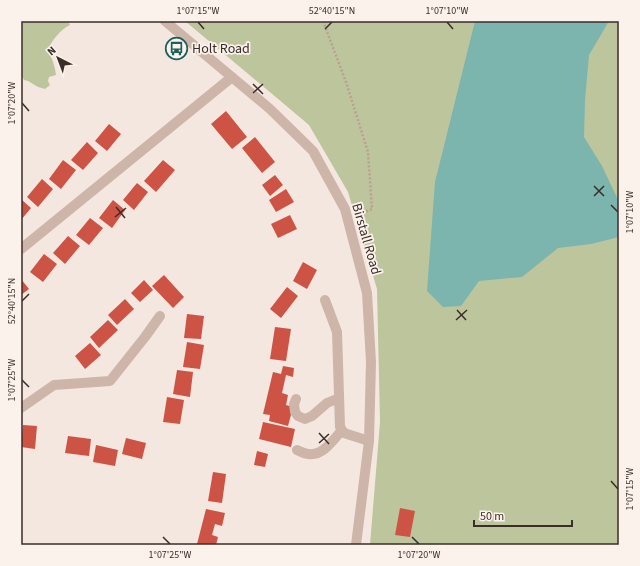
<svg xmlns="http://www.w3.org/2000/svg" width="640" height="566" font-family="'Source Sans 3',sans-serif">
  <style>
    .green { fill: #bdc59d }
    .water { fill: #7cb4ae }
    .building { fill: #cd5344 }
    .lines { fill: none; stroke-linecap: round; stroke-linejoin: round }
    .path { stroke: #ba9f93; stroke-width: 2.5; stroke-dasharray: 2 2; stroke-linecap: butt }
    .minor { stroke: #ceb5a9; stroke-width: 10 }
    .ticks { fill: none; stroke: #3b2d2a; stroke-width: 1.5 }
    .labels { text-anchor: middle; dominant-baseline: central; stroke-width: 3.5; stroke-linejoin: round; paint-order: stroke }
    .poi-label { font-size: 14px; fill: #3b2d2a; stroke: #fbf2ec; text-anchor: start }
    .street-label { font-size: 14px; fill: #3b2d2a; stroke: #fbf2ec }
    .neatline { fill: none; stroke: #3b2d2a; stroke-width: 1.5 }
    .ticks-label { font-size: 10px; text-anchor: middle; fill: #3b2d2a }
  </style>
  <rect width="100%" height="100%" fill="#f4e7df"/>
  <path class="green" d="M 21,21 L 68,21 L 70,25 C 60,30 52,40 48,50 C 52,58 55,66 56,75 L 49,77 L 48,81 L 50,85 L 45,89 L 38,87 L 28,81 L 24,80 L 21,73 Z
    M 185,21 L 619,21 L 619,545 L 370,545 L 380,422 L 377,289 L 348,192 L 309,125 Z"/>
  <path class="water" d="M 475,21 L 609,21 L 589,55 L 585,100 L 584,137 L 602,166 L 619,202 L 619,237 L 591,244 L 558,248 L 522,277 L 479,281 L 461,306 L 443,307 L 427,291 L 435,182 Z"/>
  <path class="building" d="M 226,111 L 247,137 L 232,149 L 211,124 Z
    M 109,124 L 121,134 L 107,151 L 95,141 Z
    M 255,137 L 275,162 L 262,173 L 242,148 Z
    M 87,142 L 98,153 L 83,170 L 71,160 Z
    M 63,160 L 76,170 L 61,189 L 49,179 Z
    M 163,160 L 175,170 L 156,192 L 144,181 Z
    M 275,175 L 283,185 L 270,196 L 262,185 Z
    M 42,179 L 53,189 L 38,207 L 27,197 Z
    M 137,183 L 148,192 L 134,210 L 123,200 Z
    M 286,189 L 294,202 L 276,212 L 269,200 Z
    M 21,199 L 31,208 L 21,220 Z
    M 113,200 L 125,210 L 112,228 L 99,218 Z
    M 290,215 L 297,229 L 278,238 L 271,224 Z
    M 90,218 L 103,228 L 89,245 L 76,235 Z
    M 68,236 L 80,246 L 65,264 L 53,253 Z
    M 44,254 L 57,264 L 43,282 L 30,272 Z
    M 303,262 L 317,270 L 307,289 L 293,281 Z
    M 164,275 L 184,297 L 173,308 L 152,286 Z
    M 21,279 L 29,289 L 21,295 Z
    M 144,280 L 153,290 L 140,302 L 131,293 Z
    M 287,287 L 298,296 L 281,318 L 270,309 Z
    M 125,299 L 134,309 L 117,325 L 108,315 Z
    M 187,314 L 204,316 L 201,339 L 184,338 Z
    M 108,320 L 118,330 L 99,348 L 90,337 Z
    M 275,327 L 291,329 L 286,361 L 270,359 Z
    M 187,342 L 204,345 L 200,369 L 183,367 Z
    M 90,343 L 101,355 L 85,369 L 75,356 Z
    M 283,366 L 294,368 L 293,377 L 286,375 L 282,393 L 288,395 L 286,405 L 293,407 L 288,426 L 269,421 L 270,415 L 263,414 L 273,372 L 281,374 Z
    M 177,370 L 193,372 L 190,397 L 173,394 Z
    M 167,397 L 184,400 L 180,424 L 163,422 Z
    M 263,422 L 295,429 L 291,447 L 259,439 Z
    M 23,425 L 37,426 L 35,449 L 21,447 Z
    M 68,436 L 91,439 L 89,456 L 65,453 Z
    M 126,438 L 146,443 L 142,459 L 122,454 Z
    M 96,445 L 118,450 L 115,466 L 93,462 Z
    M 257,451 L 268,454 L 265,467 L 254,465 Z
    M 213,472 L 226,474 L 222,503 L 208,501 Z
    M 400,508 L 415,511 L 410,537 L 395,535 Z
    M 206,509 L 225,513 L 222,526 L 215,524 L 212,535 L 218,537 L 216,545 L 201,545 L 197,544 Z"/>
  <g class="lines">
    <path class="path" d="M 323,21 L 346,82 L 368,152 L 372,209 L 358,215"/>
    <path class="minor" d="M 165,21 L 270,109 L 313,151 L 345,209 L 367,293 L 371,362 L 369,441 L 356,545
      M 21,249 L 232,77
      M 325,300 L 337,332 L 340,427 L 344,433 L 369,441
      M 296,399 L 294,404 L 295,412 L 298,416 L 305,419 L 312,416 L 327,403 L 339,398
      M 21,408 L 54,385 L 110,381 L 145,337 L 160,316
      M 297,450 C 301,452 305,454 309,454 C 323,456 334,439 342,430"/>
  </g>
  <path class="ticks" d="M 198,22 L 204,29M 447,22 L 453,29M 325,29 L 332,22M 253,84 L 263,94M 253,93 L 263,84M 22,103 L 29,111M 594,186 L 604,196M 594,196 L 604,186M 611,205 L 618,212M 116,207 L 125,218M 115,217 L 126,208M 22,301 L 29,294M 457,310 L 466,320M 456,320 L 467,310M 22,380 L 29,387M 319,433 L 329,444M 319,443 L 329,434M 611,481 L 618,489M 163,537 L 170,544M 412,537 L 419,544"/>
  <defs>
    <symbol id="bus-ring" viewBox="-11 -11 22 22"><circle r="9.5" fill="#fbf2ec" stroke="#1c5f5b" stroke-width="1.5"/><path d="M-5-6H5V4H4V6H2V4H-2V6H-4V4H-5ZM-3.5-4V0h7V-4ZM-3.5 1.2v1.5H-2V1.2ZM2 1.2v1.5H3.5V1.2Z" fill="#1c5f5b"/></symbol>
  </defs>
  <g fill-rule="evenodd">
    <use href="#bus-ring" x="164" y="36" width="25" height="25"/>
  </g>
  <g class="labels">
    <g class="poi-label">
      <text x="192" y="49">Holt Road</text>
    </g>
    <g class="street-label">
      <text transform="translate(366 239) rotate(74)">Birstall Road</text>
    </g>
  </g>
  <rect width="640" height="566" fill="none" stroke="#fbf2ec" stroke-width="44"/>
  <g transform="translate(58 58) rotate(318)" stroke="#fbf2ec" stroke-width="3" paint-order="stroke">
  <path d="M0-3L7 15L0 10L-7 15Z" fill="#3b2d2a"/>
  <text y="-6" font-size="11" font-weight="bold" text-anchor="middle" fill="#3b2d2a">N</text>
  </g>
  <path d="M474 520v6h98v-6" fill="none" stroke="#3b2d2a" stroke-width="2"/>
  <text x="480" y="520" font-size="12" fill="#3b2d2a" stroke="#fbf2ec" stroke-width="3" paint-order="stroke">50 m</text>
  <rect x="22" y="22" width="596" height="522" class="neatline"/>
  <g class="ticks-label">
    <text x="198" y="14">1°07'15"W</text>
    <text x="332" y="14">52°40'15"N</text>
    <text x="447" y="14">1°07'10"W</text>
    <text transform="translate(11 103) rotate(-90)" y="4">1°07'20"W</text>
    <text transform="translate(629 212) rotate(-90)" y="4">1°07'10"W</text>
    <text transform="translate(11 301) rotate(-90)" y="4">52°40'15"N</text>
    <text transform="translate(11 380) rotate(-90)" y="4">1°07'25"W</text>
    <text transform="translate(629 489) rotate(-90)" y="4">1°07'15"W</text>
    <text x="170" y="558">1°07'25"W</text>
    <text x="419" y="558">1°07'20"W</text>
  </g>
</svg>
